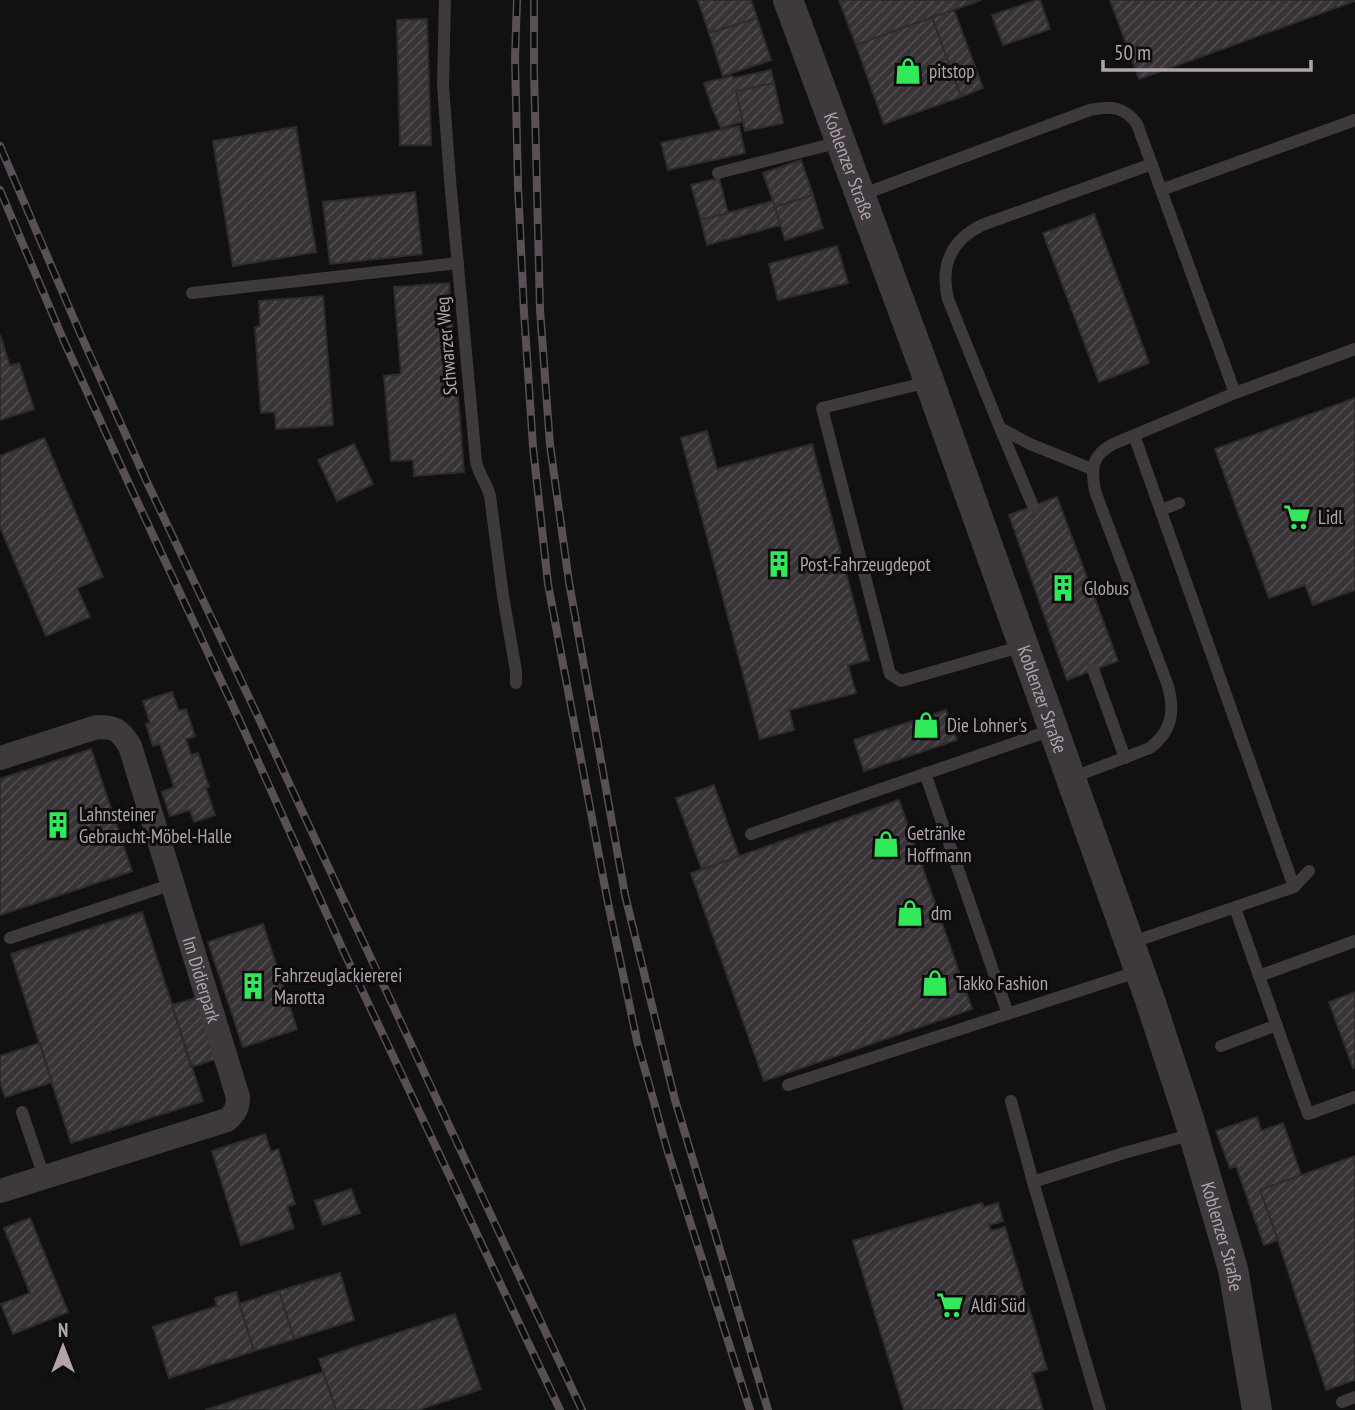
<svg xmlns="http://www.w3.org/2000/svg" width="1355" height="1410" font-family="'PT Sans Narrow',sans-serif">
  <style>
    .building { fill: url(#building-hatch); stroke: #2e2b2d; stroke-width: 2 }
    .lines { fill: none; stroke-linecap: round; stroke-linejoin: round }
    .service { stroke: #3e393c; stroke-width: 12 }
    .minor { stroke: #3e393c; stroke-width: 24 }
    .tertiary { stroke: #3e393c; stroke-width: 30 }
    .rail-casing { stroke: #585056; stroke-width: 8 }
    .rail { stroke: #0d0c0d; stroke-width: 5; stroke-dasharray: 16; stroke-linecap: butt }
    .labels { text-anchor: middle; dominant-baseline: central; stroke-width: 6; stroke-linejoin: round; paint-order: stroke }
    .poi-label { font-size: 19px; fill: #b3a3af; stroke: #0d0c0d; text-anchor: start }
    .street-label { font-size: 19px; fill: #b3a3af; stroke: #0d0c0d }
  </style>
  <defs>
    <pattern id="building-hatch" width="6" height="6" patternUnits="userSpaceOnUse" patternTransform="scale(1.75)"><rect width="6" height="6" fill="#373336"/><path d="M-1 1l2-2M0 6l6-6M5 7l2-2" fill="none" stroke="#524d51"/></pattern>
  </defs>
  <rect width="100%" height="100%" fill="#121112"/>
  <path class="building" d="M 698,0 L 751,0 L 757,18 L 709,33 Z
    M 839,0 L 981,0 L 856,45 Z
    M 1037,0 L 1040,0 L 1050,29 L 1003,45 L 992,15 Z
    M 1110,0 L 1355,0 L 1355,1 L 1139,79 Z
    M 954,10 L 983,88 L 961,97 L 932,17 Z
    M 932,17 L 961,97 L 884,124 L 856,45 Z
    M 757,18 L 771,60 L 723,76 L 709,33 Z
    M 427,19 L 431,145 L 400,145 L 397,20 Z
    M 771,70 L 774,83 L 736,91 L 743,121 L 721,128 L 712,108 L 704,83 L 732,76 L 734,78 Z
    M 774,83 L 783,123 L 745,131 L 736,91 Z
    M 739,126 L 745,153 L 668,170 L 661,143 Z
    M 296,127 L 316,252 L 233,266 L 213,141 Z
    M 801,160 L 813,195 L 775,207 L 763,173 Z
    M 719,178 L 728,213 L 701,220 L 691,185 Z
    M 415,192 L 422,254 L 330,264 L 323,202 Z
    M 813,195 L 823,228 L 785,240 L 775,207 Z
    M 773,201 L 780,225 L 707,245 L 701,220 Z
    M 1094,214 L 1149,363 L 1099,382 L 1043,233 Z
    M 837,246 L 848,283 L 778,300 L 769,264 Z
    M 449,283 L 464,472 L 414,476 L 413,460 L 391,461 L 384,376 L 401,374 L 394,287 Z
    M 323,296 L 333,425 L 276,429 L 275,412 L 261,413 L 255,327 L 260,326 L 259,301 Z
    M 0,335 L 10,366 L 19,363 L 34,409 L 0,420 Z
    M 1355,398 L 1355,590 L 1313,605 L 1305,585 L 1269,598 L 1215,449 Z
    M 707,431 L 717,469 L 812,444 L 869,660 L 848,665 L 856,693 L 789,710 L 794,730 L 760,739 L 681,438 Z
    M 44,438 L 103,577 L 77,588 L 90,617 L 46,636 L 0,527 L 0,456 Z
    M 354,444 L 373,484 L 337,501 L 318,460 Z
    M 1057,497 L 1118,661 L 1067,680 L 1009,515 Z
    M 172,692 L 179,711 L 186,709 L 195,736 L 186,739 L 191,755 L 198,753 L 209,787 L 206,788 L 215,815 L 194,822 L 190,810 L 170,816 L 162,792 L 174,787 L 160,744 L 153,746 L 146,724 L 150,723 L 143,701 Z
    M 946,710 L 957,740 L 864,771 L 854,740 Z
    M 91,749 L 132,871 L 0,915 L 0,779 Z
    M 714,785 L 739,856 L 702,870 L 676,798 Z
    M 899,800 L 972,1009 L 764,1081 L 691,873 Z
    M 142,912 L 203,1101 L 71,1143 L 11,954 Z
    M 263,924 L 297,1029 L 243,1047 L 208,942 Z
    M 1355,992 L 1355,1067 L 1353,1068 L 1329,1002 Z
    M 196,998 L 216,1059 L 191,1067 L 172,1005 Z
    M 40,1043 L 52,1082 L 5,1097 L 0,1082 L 0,1056 Z
    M 1257,1117 L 1261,1131 L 1283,1123 L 1301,1175 L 1260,1190 L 1278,1240 L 1264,1245 L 1236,1166 L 1230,1168 L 1216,1131 Z
    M 265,1134 L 271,1152 L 278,1149 L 295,1204 L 287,1206 L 294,1228 L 241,1245 L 212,1151 Z
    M 1355,1156 L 1355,1380 L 1326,1390 L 1278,1240 L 1260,1190 Z
    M 351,1189 L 360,1213 L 323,1225 L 315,1201 Z
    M 982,1203 L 984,1207 L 998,1203 L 1003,1221 L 989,1225 L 991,1231 L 1005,1227 L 1047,1369 L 1032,1373 L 1043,1410 L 904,1410 L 853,1241 Z
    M 30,1218 L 68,1312 L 13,1334 L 1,1304 L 30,1293 L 4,1228 Z
    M 340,1273 L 354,1320 L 294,1339 L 279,1291 Z
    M 279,1291 L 294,1339 L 254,1351 L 239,1304 Z
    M 236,1292 L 254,1351 L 169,1378 L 153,1327 L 217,1306 L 215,1298 Z
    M 455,1314 L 481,1389 L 418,1410 L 336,1410 L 319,1359 Z
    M 323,1372 L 336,1410 L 205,1410 Z"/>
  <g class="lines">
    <path class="service" d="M 445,0 L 443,85 L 450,180 L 476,461 C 478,474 487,483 490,496 L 503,596 L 516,671 L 516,683
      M 718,173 L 840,142
      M 1161,190 L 1355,120
      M 861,195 L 1090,110 C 1110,105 1125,107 1137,124 L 1235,393
      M 192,293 L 458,263
      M 928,382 L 822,408 L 890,674 L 901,681 L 1023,646
      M 1000,428 L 1033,506
      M 1092,469 L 1030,444 L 1000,428 L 948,299 C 940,266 951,240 982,225 L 1152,164
      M 1161,510 L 1179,503
      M 1093,669 L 1125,758
      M 925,773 L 1008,1014
      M 1071,778 L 1150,748 C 1172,731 1175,712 1168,686 L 1095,491 C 1091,468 1091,456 1113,444 L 1235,393 L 1355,349
      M 751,834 L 1052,730
      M 1294,887 L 1309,871
      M 1235,908 L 1308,1114 L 1355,1097
      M 10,938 L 173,884
      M 1130,943 L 1294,887 L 1134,435
      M 1259,976 L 1355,941
      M 1221,1046 L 1277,1025
      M 788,1085 L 1140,971
      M 1011,1101 L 1033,1182 L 1124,1153 L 1193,1134
      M 22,1112 L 44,1177
      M 1033,1182 L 1100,1410
      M 1342,1402 L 1355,1397"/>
    <path class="minor" id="s1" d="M 0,758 L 97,727 C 116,727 120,730 130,746 L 238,1097 C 238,1108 235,1113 227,1120 L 0,1191"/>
    <path class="tertiary" id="s2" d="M 788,0 L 929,381 L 1150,1000 L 1189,1119 L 1233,1269 L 1257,1410"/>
    <defs>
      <path id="rail" d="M 517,0 L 515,58 L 518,186 L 524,312 L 533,447 L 548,584 L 607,898 L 637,1041 L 667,1149 L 750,1410
        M 534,0 L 534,71 L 540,309 L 550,445 L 569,582 L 625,895 L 675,1100 L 768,1410
        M 0,146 L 80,333 L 146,480 L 254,708 L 582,1410
        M 0,190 L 63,339 L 130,486 L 238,717 L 343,950 L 560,1410"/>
    </defs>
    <use href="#rail" class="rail-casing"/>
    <use href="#rail" class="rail"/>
  </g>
  <defs>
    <symbol id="shop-bare" viewBox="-9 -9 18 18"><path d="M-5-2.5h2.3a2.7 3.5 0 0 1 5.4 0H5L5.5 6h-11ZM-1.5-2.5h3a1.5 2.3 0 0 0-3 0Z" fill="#32e95a" stroke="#0d0c0d" stroke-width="2.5" paint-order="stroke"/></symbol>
    <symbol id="supermarket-bare" viewBox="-9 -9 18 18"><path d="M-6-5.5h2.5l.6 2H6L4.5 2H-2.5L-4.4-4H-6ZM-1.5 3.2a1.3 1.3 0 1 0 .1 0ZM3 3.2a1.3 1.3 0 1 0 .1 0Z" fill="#32e95a" stroke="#0d0c0d" stroke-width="2.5" paint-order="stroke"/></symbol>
    <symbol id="building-bare" viewBox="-9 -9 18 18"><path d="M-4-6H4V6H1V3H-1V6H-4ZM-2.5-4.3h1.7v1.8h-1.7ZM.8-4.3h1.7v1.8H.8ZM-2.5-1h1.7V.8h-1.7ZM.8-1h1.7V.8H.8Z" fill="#32e95a" stroke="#0d0c0d" stroke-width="2.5" paint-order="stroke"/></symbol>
  </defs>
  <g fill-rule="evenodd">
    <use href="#shop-bare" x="889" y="52" width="38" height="38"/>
    <use href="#supermarket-bare" x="1278" y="498" width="38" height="38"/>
    <use href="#building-bare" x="760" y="545" width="38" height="38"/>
    <use href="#building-bare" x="1044" y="569" width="38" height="38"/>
    <use href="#shop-bare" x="907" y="706" width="38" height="38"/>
    <use href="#building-bare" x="39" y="806" width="38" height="38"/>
    <use href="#shop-bare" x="867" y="825" width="38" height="38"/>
    <use href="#shop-bare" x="891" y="894" width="38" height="38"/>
    <use href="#shop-bare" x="916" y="964" width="38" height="38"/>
    <use href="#building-bare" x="234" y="967" width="38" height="38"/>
    <use href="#supermarket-bare" x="931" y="1286" width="38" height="38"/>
  </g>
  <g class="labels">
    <g class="poi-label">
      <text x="929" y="71">pitstop</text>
      <text x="1318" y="517">Lidl</text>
      <text x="800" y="564">Post-Fahrzeugdepot</text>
      <text x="1084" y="588">Globus</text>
      <text x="947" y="725">Die Lohner's</text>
      <text x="79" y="814">Lahnsteiner<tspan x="79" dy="22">Gebraucht-Möbel-Halle</tspan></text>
      <text x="907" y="833">Getränke<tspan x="907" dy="22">Hoffmann</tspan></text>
      <text x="931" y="913">dm</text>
      <text x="274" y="975">Fahrzeuglackiererei<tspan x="274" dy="22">Marotta</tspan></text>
      <text x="956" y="983">Takko Fashion</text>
      <text x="971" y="1305">Aldi Süd</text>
    </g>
    <g class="street-label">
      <text stroke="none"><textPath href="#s2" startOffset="177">Koblenzer Straße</textPath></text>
      <text transform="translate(446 346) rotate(-95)">Schwarzer Weg</text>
      <text stroke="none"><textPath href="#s2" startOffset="744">Koblenzer Straße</textPath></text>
      <text stroke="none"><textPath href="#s1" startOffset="387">Im Didierpark</textPath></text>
      <text stroke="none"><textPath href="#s2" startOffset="1311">Koblenzer Straße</textPath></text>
    </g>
  </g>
  <g transform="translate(63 1347)" stroke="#0d0c0d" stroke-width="5" paint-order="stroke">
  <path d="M0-5L12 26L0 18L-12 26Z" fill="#b3a3af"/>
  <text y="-10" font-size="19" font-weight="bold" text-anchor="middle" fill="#b3a3af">N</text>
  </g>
  <path d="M1103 60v10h208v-10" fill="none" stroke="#b3a3af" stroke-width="3.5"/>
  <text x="1114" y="60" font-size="21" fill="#b3a3af" stroke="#0d0c0d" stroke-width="5" paint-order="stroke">50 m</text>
</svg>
